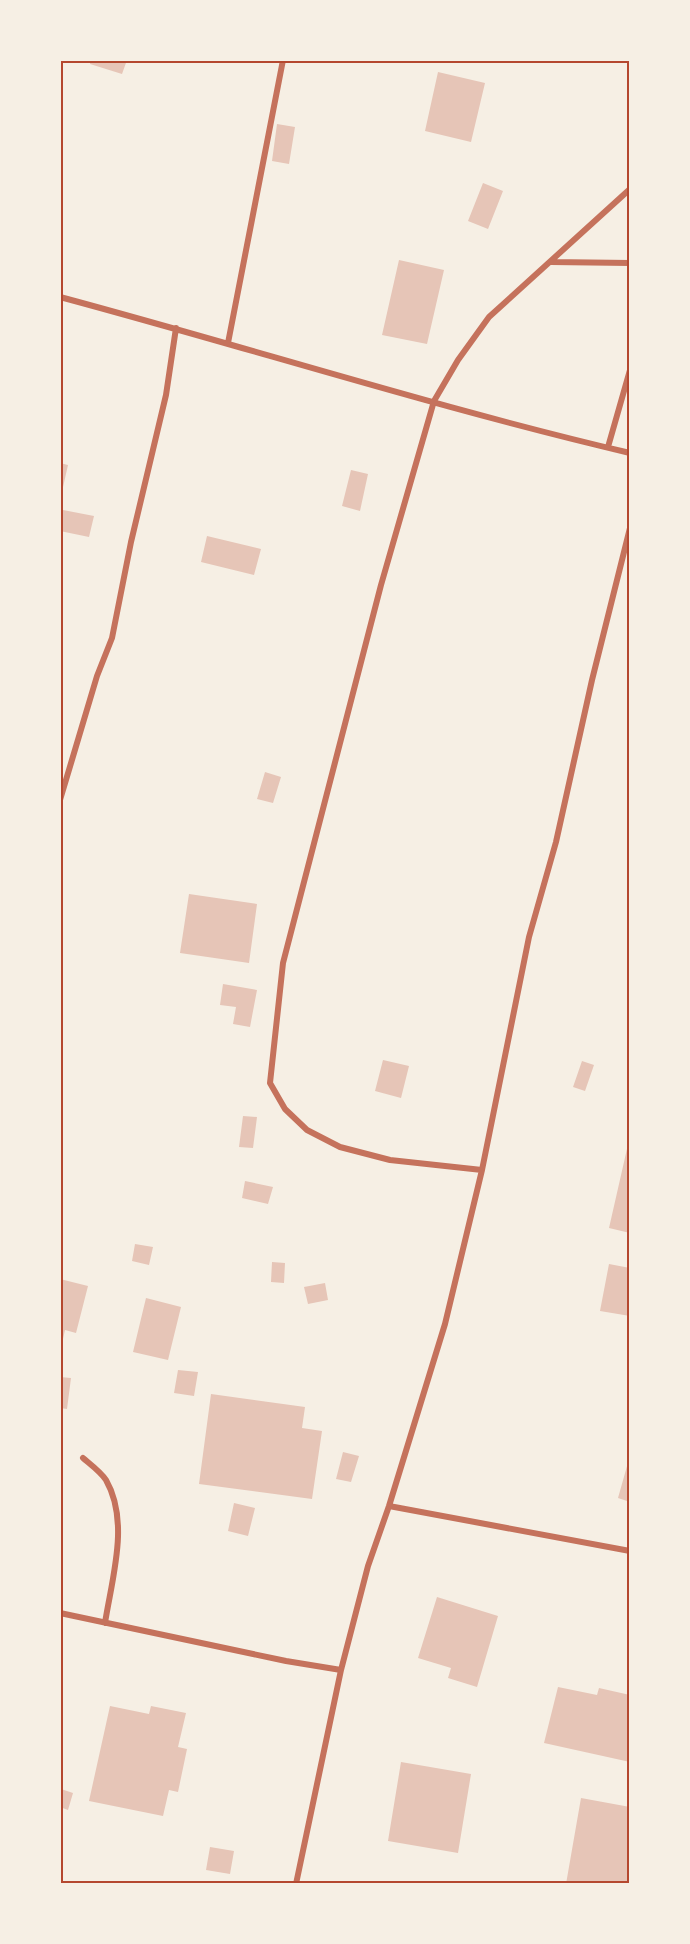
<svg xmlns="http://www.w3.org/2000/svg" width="690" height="1944" font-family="'PT Sans Narrow',sans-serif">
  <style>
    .building { fill: #e6c5b7 }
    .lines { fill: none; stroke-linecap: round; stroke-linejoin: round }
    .minor { stroke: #c5725c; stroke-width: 6 }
    .neatline { fill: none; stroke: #b5482f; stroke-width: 2 }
  </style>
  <rect width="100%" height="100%" fill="#f6efe4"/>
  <path class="building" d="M 91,60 L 127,60 L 122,74 L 90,64 Z
    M 438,72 L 485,83 L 471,142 L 425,131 Z
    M 277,124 L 295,127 L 289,164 L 272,161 Z
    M 483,183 L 503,191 L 488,229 L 468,221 Z
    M 399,260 L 444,270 L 427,344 L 382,335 Z
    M 60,463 L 68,465 L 61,496 L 60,496 Z
    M 351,470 L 368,474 L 360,511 L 342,506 Z
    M 63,510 L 94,516 L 89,537 L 60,531 Z
    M 207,536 L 261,549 L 254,575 L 201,562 Z
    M 265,772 L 281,777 L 273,803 L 257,799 Z
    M 189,894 L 257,904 L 249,963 L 180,953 Z
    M 223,984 L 257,990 L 250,1027 L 233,1024 L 236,1007 L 220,1005 Z
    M 383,1060 L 409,1066 L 401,1098 L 375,1091 Z
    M 582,1061 L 594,1065 L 585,1091 L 573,1087 Z
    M 243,1116 L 257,1117 L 253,1148 L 239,1147 Z
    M 629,1140 L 630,1140 L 630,1233 L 609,1228 Z
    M 245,1181 L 273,1187 L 268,1204 L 242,1198 Z
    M 135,1244 L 153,1247 L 149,1265 L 132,1261 Z
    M 272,1262 L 285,1263 L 284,1283 L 271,1282 Z
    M 609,1264 L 630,1268 L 630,1316 L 600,1311 Z
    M 60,1279 L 88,1286 L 76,1333 L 65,1330 L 63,1339 L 60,1338 Z
    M 325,1283 L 328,1300 L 308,1304 L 304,1287 Z
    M 146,1298 L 181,1307 L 168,1360 L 133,1352 Z
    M 178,1370 L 198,1372 L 194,1396 L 174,1393 Z
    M 60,1377 L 71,1378 L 67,1409 L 60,1408 Z
    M 211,1394 L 305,1407 L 302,1428 L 322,1431 L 312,1499 L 199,1484 Z
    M 343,1452 L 359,1456 L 351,1482 L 336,1479 Z
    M 629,1459 L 630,1459 L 630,1502 L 618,1498 Z
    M 234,1503 L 255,1508 L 248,1536 L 228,1531 Z
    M 437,1597 L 498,1616 L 477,1687 L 448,1678 L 451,1668 L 418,1658 Z
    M 558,1687 L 597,1695 L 599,1688 L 630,1695 L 630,1762 L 544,1743 Z
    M 110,1706 L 149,1714 L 151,1706 L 186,1713 L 178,1747 L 187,1749 L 178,1792 L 169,1790 L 163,1816 L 89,1801 Z
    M 401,1762 L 471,1774 L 458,1853 L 388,1841 Z
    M 61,1789 L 73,1793 L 68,1810 L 60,1807 Z
    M 581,1798 L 630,1807 L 630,1884 L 566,1884 Z
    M 210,1847 L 234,1851 L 230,1874 L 206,1870 Z"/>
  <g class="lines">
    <path class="minor" d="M 551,262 L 630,263
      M 60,297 C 250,348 438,408 630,453
      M 228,343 L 283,60
      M 608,447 L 630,370
      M 60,800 L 97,676 L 112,638 L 131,542 L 166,395 L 176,328
      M 482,1170 L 390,1160 L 340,1147 L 307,1130 L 285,1109 L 270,1083 L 283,963 L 381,585 L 434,401 L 458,360 L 489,317 L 630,189
      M 83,1458 C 90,1464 101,1472 106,1480 C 130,1522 112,1578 105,1623
      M 389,1506 L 630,1551
      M 60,1613 L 286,1661 L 341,1670
      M 296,1884 L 341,1670 L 368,1566 L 389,1506 L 445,1324 L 482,1170 L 529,937 L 556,842 L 592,680 L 630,528"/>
  </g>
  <rect width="690" height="1944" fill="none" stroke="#f6efe4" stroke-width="123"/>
  <rect x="62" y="62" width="566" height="1820" class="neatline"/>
</svg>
